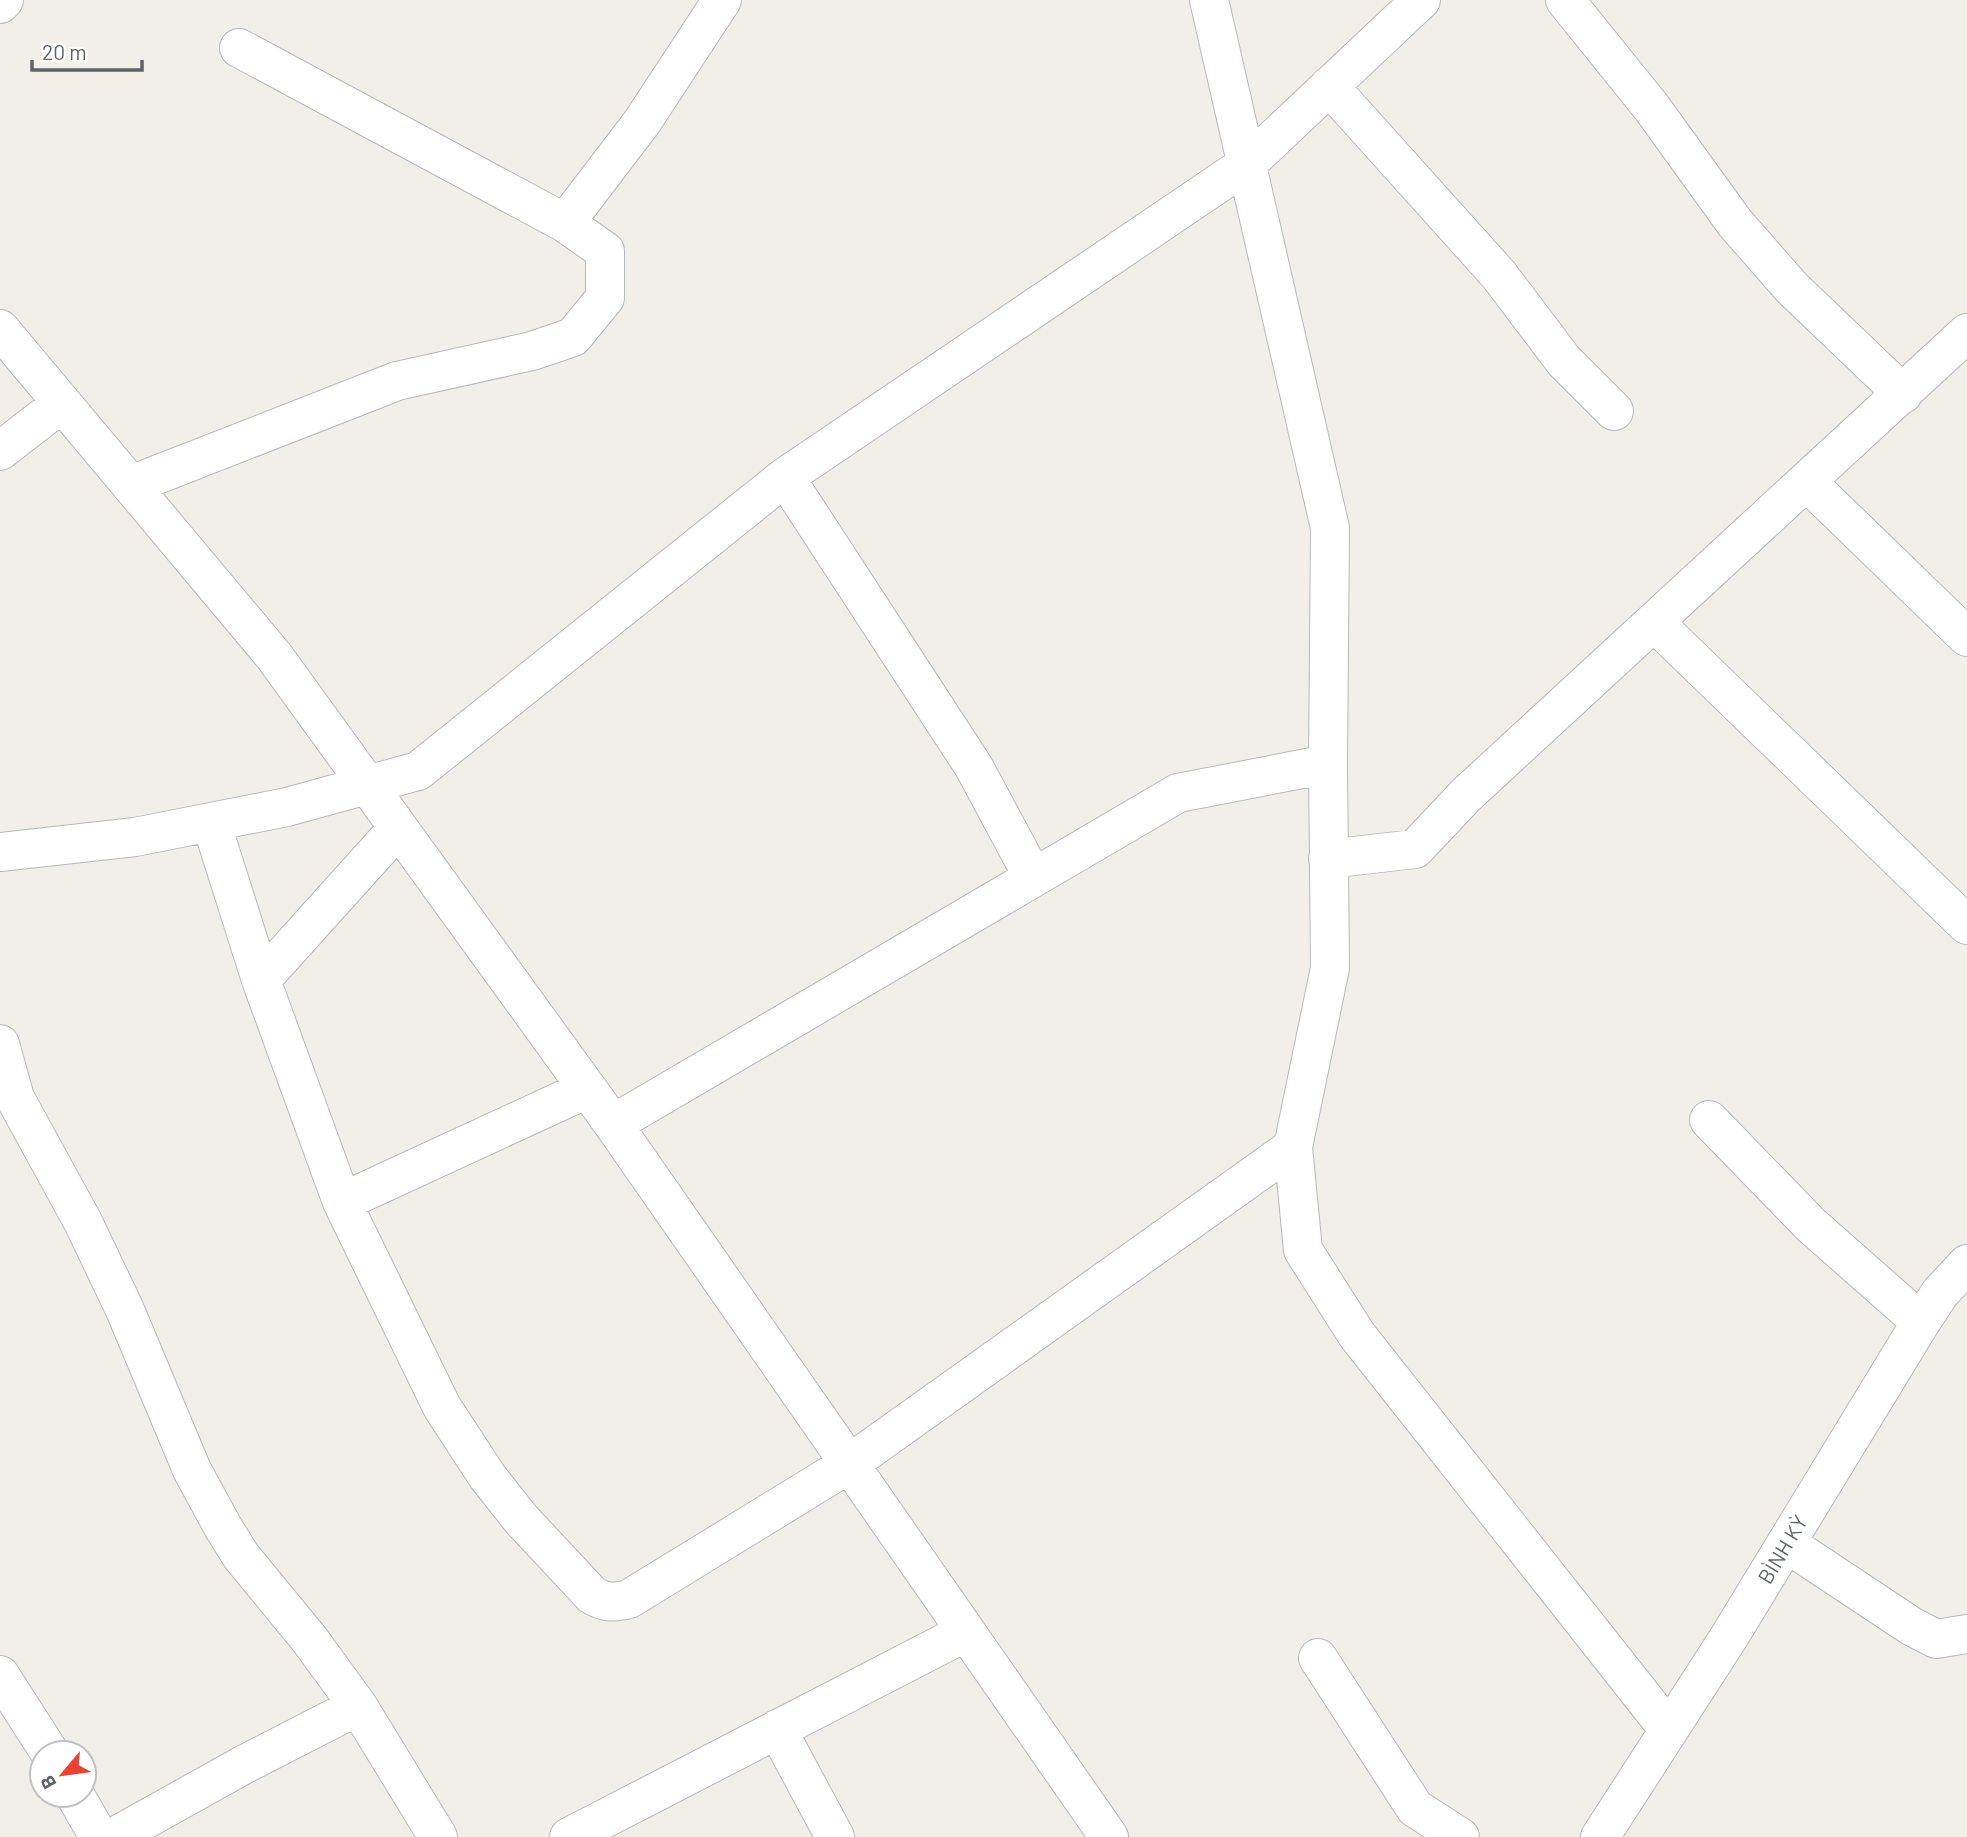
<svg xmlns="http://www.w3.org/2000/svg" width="1967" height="1837" font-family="Barlow,sans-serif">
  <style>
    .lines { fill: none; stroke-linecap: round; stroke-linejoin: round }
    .street-casing { stroke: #b5b8bc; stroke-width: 40 }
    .street { stroke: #fff; stroke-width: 38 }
    .labels { text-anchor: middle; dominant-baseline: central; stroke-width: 6; stroke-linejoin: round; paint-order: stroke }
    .street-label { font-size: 21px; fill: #5f6368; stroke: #fff }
  </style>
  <rect width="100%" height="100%" fill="#f1efe8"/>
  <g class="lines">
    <defs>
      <path id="street" d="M 1209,0 L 1330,528 L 1328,764 L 1330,968 L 1293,1147 L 1303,1250 L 1357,1335 L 1669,1730
        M 1565,0 L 1652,108 L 1735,223 L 1792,288 L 1903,394
        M 0,4 L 4,0
        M 1329,86 L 1499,275 L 1564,361 L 1614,411
        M 565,223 L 642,122 L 722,0
        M 0,329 L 274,656 L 613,1124 L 1109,1837
        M 0,451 L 62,403
        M 785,477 L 974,767 L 1033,877
        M 1807,482 L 1967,637
        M 131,485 L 397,381 L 532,351 L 573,337 L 605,298 L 605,251 L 565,223 L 239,48
        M 1654,622 L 1967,925
        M 211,822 L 261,980 L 342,1202 L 442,1407 L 487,1476 L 521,1519 L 592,1595 C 605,1603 614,1603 629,1599 L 849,1464 L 1293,1147
        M 0,852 L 135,837 L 287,807 L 418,771 L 785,477 L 1247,164 L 1421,0
        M 1328,859 L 1415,849 L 1466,795 L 1967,333
        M 261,980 L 398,828
        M 0,1044 L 15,1098 L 83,1222 L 125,1310 L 192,1470 L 223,1527 L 241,1556 L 310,1640 L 358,1706 L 438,1837
        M 1709,1120 L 1811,1225 L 1921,1322
        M 613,1124 L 1178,793 L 1328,764
        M 342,1202 L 587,1089
        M 1786,1543 L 1911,1626 L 1936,1639 L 1967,1634
        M 1318,1658 L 1415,1808 L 1460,1837
        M 0,1675 L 50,1753
        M 777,1729 L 835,1837
        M 75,1795 L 99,1837
        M 114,1837 L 245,1764 L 358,1706
        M 569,1837 L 966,1632
        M 1600,1837 L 1729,1637 L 1921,1322 L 1940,1293 L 1967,1264"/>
    </defs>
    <use href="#street" class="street-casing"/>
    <use href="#street" class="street"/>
  </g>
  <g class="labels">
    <g class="street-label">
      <text transform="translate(1782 1549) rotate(-59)">BÌNH KỲ</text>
    </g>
  </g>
  <g transform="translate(63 1774) rotate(241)"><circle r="33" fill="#ffffff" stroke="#bfc1c3" stroke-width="2"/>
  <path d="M0-5L12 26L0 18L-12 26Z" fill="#ea4335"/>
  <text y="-10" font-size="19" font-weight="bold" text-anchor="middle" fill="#5f6368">B</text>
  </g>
  <path d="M32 60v10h110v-10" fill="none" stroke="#5f6368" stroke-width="3.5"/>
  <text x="42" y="60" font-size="21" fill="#5f6368" stroke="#ffffff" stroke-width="5" paint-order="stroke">20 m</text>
</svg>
